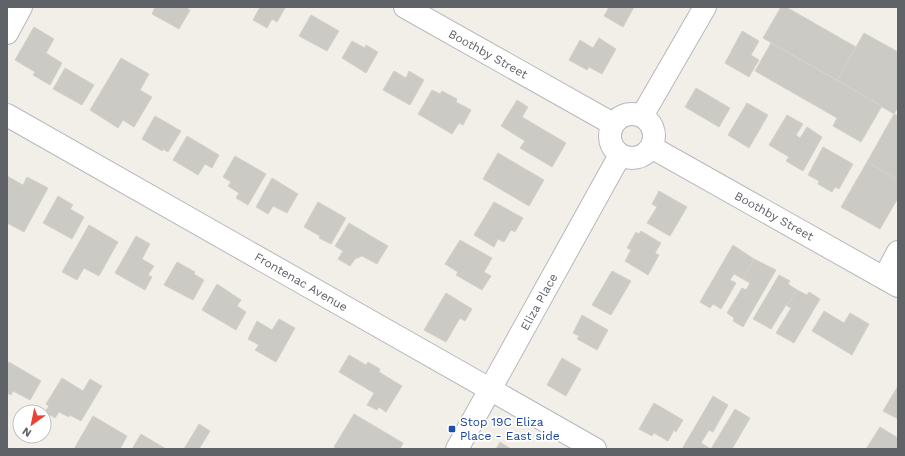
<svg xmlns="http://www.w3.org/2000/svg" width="905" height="456" font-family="'Work Sans',sans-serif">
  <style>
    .building { fill: #cccac5; stroke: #d6d1c6 }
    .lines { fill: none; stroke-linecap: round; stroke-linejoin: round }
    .minor-casing { stroke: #b5b8bc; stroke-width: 24 }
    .minor { stroke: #fff; stroke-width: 22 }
    .transit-dot { fill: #1a4fb4; stroke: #fff; stroke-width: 1.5 }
    .labels { text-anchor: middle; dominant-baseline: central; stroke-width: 3.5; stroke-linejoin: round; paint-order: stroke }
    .street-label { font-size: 12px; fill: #5f6368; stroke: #fff }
    .transit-label { font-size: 12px; fill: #164399; stroke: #fff; text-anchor: start }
  </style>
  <rect width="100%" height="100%" fill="#f1efe8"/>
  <path class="building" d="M 155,7 L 188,7 L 187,8 L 190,10 L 179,29 L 152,14 Z
    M 260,7 L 283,7 L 285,8 L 277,22 L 272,19 L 267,28 L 253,20 Z
    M 609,7 L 634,7 L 623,27 L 604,16 Z
    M 781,7 L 786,7 L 856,47 L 837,80 L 763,38 Z
    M 311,15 L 339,31 L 327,51 L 299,36 Z
    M 34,27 L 54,39 L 46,53 L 62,63 L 50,85 L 33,75 L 35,72 L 15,60 Z
    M 742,31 L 759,41 L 751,55 L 759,60 L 749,77 L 725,63 Z
    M 864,33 L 898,52 L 898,107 L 894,114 L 837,80 Z
    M 599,38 L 616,49 L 602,74 L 589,67 L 587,70 L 569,60 L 580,40 L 593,48 Z
    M 352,41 L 365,48 L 366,45 L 378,52 L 366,73 L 342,58 Z
    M 771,43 L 882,106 L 861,142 L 833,126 L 837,118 L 755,71 Z
    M 121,58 L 149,74 L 140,90 L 152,97 L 134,127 L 123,120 L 118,128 L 90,110 Z
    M 65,68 L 94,85 L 82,105 L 53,89 Z
    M 394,71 L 406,78 L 409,71 L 424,80 L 410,105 L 383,90 Z
    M 696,88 L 730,108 L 719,127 L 685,107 Z
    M 432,90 L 440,94 L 442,91 L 457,99 L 456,102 L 471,110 L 463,125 L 459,123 L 452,134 L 418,114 Z
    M 517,100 L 528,107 L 522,117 L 566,143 L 552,167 L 520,148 L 525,141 L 501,126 Z
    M 747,103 L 768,115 L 749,148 L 728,135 Z
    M 894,114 L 898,116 L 898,180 L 867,162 Z
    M 787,115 L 803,124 L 796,135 L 800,138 L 807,127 L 822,137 L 803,171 L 786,161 L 789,157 L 769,145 Z
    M 155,116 L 181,131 L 168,152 L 163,149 L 162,151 L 142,139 Z
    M 187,136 L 219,155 L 212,168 L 205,164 L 198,175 L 173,160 Z
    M 823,147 L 853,164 L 839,189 L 835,187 L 832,192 L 818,184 L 819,181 L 808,175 Z
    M 498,153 L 544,180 L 529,206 L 483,179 Z
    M 235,156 L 266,174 L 248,205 L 236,198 L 239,193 L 228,186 L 231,182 L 223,177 Z
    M 867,162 L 898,180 L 898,198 L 880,229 L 841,207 Z
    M 7,176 L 23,185 L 27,177 L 48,188 L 24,232 L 7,223 Z
    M 272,178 L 298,194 L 287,213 L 273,206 L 268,214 L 256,207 Z
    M 659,191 L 687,207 L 670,236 L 647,223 L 657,207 L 652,204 Z
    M 58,196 L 73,205 L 70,209 L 84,217 L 72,239 L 43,223 Z
    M 318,202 L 346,218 L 331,244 L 319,238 L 320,236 L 304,227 Z
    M 494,202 L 523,218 L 515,232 L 511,230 L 504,242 L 498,239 L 494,247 L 474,235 Z
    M 349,223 L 388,246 L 377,264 L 362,256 L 355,259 L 350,266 L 338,259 L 343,251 L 335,246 Z
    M 89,225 L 118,242 L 99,276 L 84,268 L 77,280 L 62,272 Z
    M 641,231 L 661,243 L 655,253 L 659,255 L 648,275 L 625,261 L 631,250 L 627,248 L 636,232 L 639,234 Z
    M 136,236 L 150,244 L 142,259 L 154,266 L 148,275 L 152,277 L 145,290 L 115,273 Z
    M 460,240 L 492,258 L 484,272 L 491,276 L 482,290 L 456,275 L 458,272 L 445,264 Z
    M 733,245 L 754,259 L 743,279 L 734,274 L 730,280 L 736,283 L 721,309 L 713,304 L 710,308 L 700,302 Z
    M 754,259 L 776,270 L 743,327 L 733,321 L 734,318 L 727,313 L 742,288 L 746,290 L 750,283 L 743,279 Z
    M 177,262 L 195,272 L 194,274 L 204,280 L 193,300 L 164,285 Z
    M 612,271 L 631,281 L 611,315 L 592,305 Z
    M 779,275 L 790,281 L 788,284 L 797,290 L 787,306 L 786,305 L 771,329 L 753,319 Z
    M 217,284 L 241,300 L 237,306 L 246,312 L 236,330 L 202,310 Z
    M 797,290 L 807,295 L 809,292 L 820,299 L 794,343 L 776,333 L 791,308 L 787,306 Z
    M 446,293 L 472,309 L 465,321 L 460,318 L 446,342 L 424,330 Z
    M 824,311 L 844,323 L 850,313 L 869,324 L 852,355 L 812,331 Z
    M 582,315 L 608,330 L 597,350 L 577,339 L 579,336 L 573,333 Z
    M 279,319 L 295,328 L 276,362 L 255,350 L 259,345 L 248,339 L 257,321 L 272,330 Z
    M 349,355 L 366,365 L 368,362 L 380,369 L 379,372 L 402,386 L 386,412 L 379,407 L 377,410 L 367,405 L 374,393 L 339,372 Z
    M 562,358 L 581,369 L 566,396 L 547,385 Z
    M 9,362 L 41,381 L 30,400 L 13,391 L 11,395 L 7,393 L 7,365 Z
    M 62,378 L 83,391 L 90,379 L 102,386 L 81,421 L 70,415 L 69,417 L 59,412 L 55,418 L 45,412 L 49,406 L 46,404 Z
    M 898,386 L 898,419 L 883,411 Z
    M 713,396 L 728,405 L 713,432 L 709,430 L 701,443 L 711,449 L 735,409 L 750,418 L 732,449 L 682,449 Z
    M 654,403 L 683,420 L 676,432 L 674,430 L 668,441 L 654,433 L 652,436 L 639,429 Z
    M 354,414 L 403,443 L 400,449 L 337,449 L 334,447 Z
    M 93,416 L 127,436 L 120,449 L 74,449 Z
    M 199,424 L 210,431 L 199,449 L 184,449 Z
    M 880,427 L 898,438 L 898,449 L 866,449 Z
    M 141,434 L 166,449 L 132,449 Z
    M 500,442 L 511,449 L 496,449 Z"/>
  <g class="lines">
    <defs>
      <path id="minor" d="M 405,7 L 613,124
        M 7,33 L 21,7
        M610 136a22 22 0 1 1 44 0a22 22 0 1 1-44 0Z
        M 7,115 L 595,449
        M 642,116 L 705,7
        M 651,147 L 898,286
        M 884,278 L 898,252
        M 457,449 L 620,155"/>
    </defs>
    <use href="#minor" class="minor-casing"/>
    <use href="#minor" class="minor"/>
  </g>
  <rect class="transit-dot" x="448" y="425" width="8" height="8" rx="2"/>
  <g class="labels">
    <g class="street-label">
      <text transform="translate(488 54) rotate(29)">Boothby Street</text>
      <text transform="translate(774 216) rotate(29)">Boothby Street</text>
      <text transform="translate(301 282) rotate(30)">Frontenac Avenue</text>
      <text transform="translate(539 302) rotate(-61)">Eliza Place</text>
    </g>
    <g class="transit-label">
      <text x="460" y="422">Stop 19C Eliza<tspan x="460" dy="14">Place - East side</tspan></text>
    </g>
  </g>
  <rect width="905" height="456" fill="none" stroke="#5f6368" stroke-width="16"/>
  <g transform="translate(32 424) rotate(213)"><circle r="19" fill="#ffffff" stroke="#bfc1c3"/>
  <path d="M0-3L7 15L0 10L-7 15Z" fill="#ea4335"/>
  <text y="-6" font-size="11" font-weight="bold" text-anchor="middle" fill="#5f6368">N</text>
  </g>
</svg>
